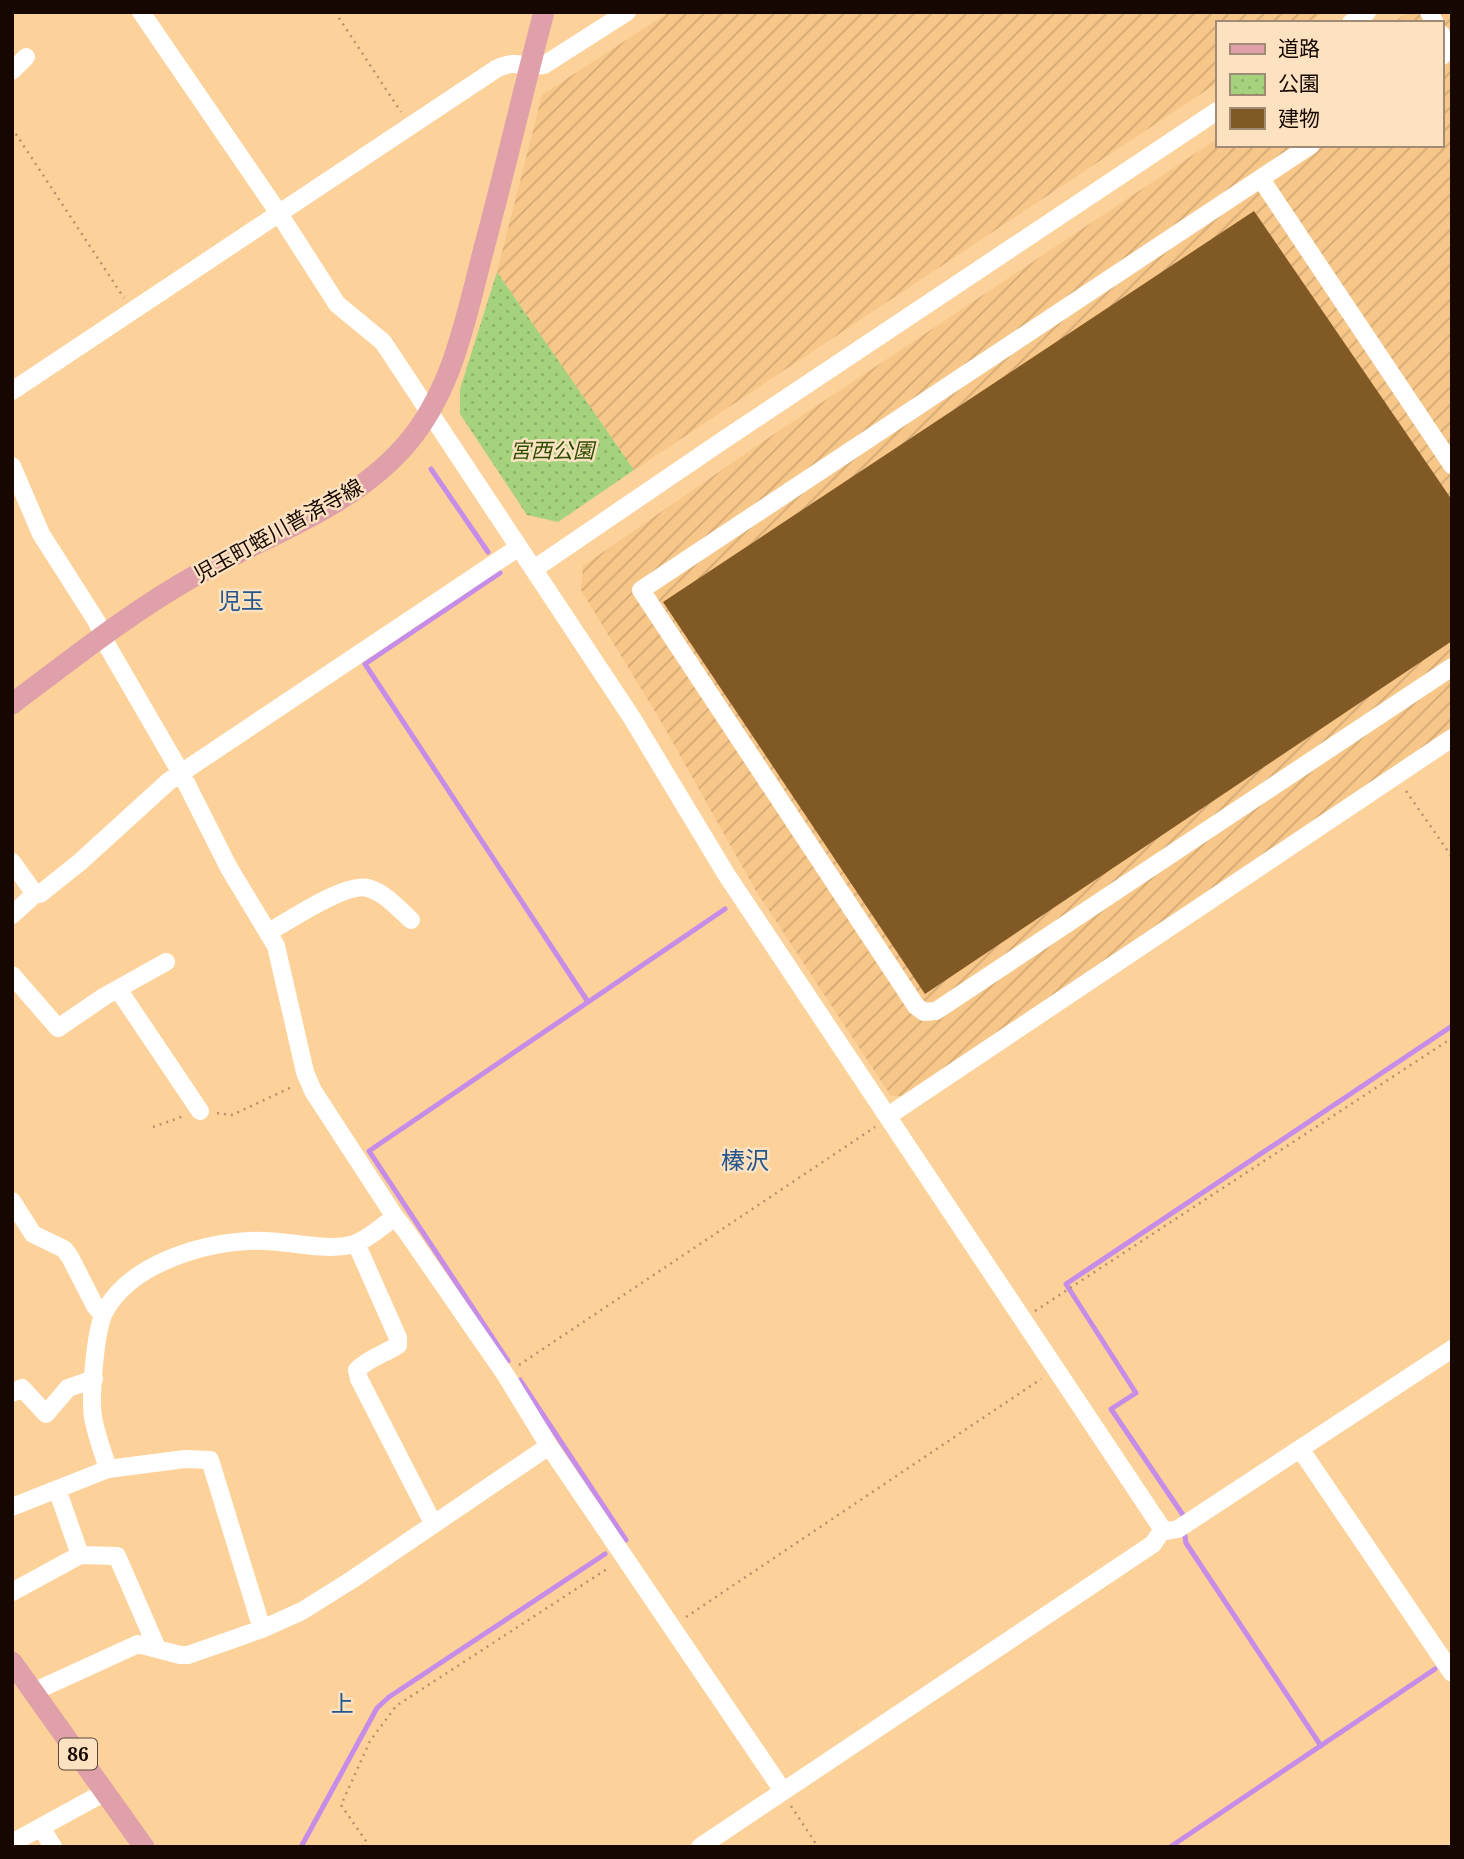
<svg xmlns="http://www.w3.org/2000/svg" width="1464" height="1859" font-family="'Noto Serif','Noto Sans JP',serif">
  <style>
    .industrial { fill: url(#industrial-furrows) }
    .park { fill: url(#park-dots) }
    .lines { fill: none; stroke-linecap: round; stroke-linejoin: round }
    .stream { stroke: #c58ce8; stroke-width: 5 }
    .building { fill: #805924 }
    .path { stroke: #b6936b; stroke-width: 2.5; stroke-dasharray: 2 5; stroke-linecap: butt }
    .minor { stroke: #fff; stroke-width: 18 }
    .major { stroke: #dfa0aa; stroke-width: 21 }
    .labels { text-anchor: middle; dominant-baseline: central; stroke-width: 5; stroke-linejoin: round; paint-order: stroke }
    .shield { fill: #fde2c2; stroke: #5b493a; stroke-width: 2 }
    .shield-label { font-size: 19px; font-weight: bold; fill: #160800 }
    .park-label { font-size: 21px; font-style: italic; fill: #2c4c01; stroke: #fde2c2 }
    .street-label { font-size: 21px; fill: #160800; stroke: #fde2c2 }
    .neighbourhood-label { font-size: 23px; fill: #26578b; stroke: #fde2c2 }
    .quarter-label { font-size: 24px; fill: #26578b; stroke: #fde2c2 }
  </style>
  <defs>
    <pattern id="industrial-furrows" width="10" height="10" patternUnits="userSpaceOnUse" patternTransform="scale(1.75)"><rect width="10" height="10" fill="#f7c689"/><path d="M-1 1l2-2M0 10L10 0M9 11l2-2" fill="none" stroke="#d3a974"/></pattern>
    <pattern id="park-dots" width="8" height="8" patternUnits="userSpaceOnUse" patternTransform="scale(1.75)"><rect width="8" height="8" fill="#a5d27d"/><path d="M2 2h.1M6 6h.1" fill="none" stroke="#8db36a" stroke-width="1.8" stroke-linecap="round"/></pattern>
  </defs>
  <rect width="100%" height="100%" fill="#fdd19a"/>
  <path class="industrial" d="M 669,12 L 1324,12 L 1308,23 L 1217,23 L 1217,83 L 634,470 L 497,272 L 542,95 Z
    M 1408,12 L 1452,12 L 1452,728 L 902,1096 L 891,1096 L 756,891 L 659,718 L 581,590 L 583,566 L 755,447 L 1217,139 L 1217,145 L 1441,145 L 1441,23 L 1393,23 Z"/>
  <path class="park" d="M 497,272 L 634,470 L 558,522 L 527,515 L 460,414 L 460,389 Z"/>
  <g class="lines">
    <path class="stream" d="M 431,469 L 488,552
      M 500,573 L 365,664 L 588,1002
      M 508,1361 L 369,1151 L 725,909
      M 520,1380 L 626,1540
      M 1183,1520 L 1183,1515 L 1111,1409 L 1136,1393 L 1066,1284 L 1452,1026
      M 1184,1530 L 1186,1543 L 1321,1746
      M 301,1847 L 377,1708 L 389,1697 L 605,1554
      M 1170,1847 L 1435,1669"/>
  </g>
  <path class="building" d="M 1254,211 L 1452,500 L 1452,641 L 925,994 L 663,602 Z"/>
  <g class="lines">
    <path class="path" d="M 335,12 L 401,112
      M 12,128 L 124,298
      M 1406,791 L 1452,857
      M 217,1113 L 232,1115 L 292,1087
      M 153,1127 L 184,1116
      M 1035,1311 L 1452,1038
      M 519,1365 L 875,1127
      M 686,1617 L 1041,1379
      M 791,1806 L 818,1847
      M 370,1847 L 341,1805 L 370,1741 L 396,1706 L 610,1567"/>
    <path class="minor" d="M 141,12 L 278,212 L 337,304 L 383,342 L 632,718 L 726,874 L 1161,1527 L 1161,1532 L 1153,1544 L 700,1847
      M 1429,12 L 1435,23
      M 1351,23 L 1367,12
      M 1441,34 L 1447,44 L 1445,53 L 1441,57
      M 12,71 L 26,57
      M 1311,145 L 641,590 L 916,1006 L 924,1012 L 936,1011 L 1452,667
      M 1261,179 L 1452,465
      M 12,391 L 496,69 C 518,58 523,69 544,65 L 627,12
      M 12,466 L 41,534 L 97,622 L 108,647 L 181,773 L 229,868 L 276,946 L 305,1072 L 313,1091 L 395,1217 L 404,1228 L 505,1374 L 549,1446 L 783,1791
      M 534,569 L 725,439 L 1217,111
      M 12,862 L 35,894
      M 12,915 L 35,894 L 40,894 L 80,862 L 169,781 L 519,547
      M 269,932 C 290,920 346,882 368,888 C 385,893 398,908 411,920
      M 12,975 L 58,1028 L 105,996 L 166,962
      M 118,989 L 200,1111
      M 888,1116 L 1452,738
      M 12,1201 L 33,1234 L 64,1249 L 70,1257 L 95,1306 L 103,1315
      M 356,1243 L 398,1338 L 398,1345 C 385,1354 368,1358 357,1370 L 359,1379 L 433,1523
      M 12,1393 L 22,1388 L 46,1414 L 68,1388 L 94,1379
      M 1301,1450 L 1452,1673
      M 108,1469 L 185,1459 L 210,1460 L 262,1629
      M 57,1489 L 80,1555
      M 12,1507 L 108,1469 C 103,1452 96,1435 93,1417 C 90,1397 95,1329 105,1311 C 130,1265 198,1244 248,1241 C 282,1238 324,1253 354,1244 C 369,1239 382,1226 395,1217
      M 1161,1532 L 1178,1529 L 1452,1349
      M 12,1592 L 80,1555 L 117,1556 L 157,1648
      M 33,1692 L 138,1644 L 180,1655 L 188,1655 L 262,1629 L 302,1611 L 353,1579 L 549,1446
      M 41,1827 L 53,1847
      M 12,1843 L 105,1792"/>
    <path class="major" d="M 12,704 C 73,658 132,611 198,574 C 267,535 350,508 404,447 C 453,392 466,317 484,248 C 505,170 523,91 544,12
      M 12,1662 L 144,1847"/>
  </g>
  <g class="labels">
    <rect class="shield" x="59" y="1738.5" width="38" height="31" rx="5"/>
    <g class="shield-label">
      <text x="78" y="1754">86</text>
    </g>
    <g class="park-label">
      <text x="552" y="450">宮西公園</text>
    </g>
    <g class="street-label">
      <text transform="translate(278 530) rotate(-29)">児玉町蛭川普済寺線</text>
    </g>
    <g class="neighbourhood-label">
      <text x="241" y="600">児玉</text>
      <text x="342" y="1703">上</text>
    </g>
    <g class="quarter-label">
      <text x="745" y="1159">榛沢</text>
    </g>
  </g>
  <rect width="1464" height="1859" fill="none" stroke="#160800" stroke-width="28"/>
  <rect x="1216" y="21" width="228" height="126" fill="#fde2c2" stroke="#a18b74" stroke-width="2"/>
  <rect x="1230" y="44" width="35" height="10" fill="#dfa0aa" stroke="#a18b74" stroke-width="2"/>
  <text x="1278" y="56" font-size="21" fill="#160800">道路</text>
  <rect x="1230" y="74" width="35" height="21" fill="url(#park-dots)" stroke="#a18b74" stroke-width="2"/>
  <text x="1278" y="91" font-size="21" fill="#160800">公園</text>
  <rect x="1230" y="108" width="35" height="21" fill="#805924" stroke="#a18b74" stroke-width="2"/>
  <text x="1278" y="126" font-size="21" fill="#160800">建物</text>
</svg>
